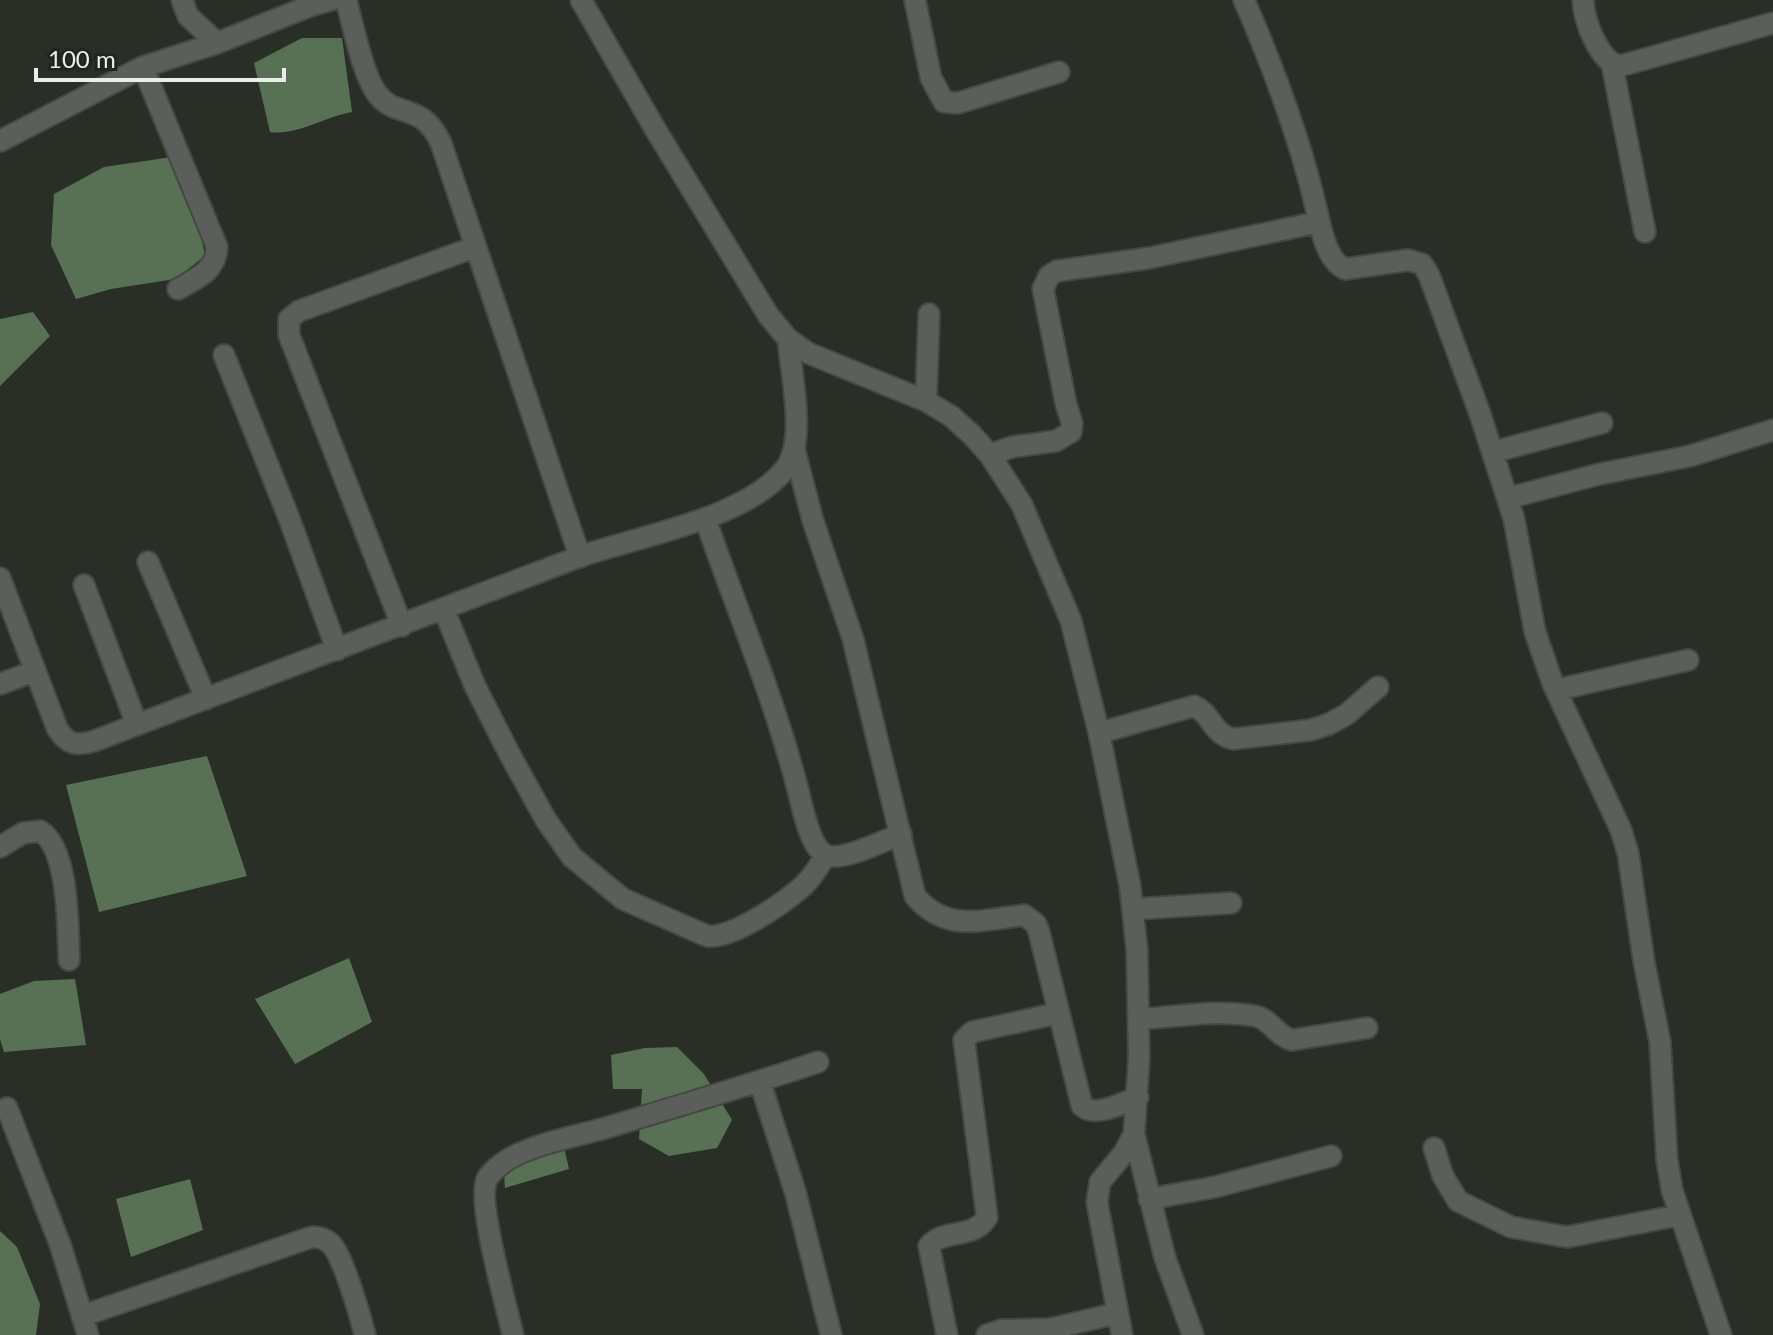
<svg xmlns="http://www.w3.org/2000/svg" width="1773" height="1335" font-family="Lato,sans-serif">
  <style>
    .water { fill: #587154 }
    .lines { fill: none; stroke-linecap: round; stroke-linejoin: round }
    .minor-casing { stroke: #444a42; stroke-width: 24 }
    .minor { stroke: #5b5e5a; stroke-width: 20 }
  </style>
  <rect width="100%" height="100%" fill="#292f27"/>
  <path class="water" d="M 302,38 L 342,38 L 352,112 C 324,117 296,136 270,132 L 254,63 Z
    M 172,157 L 194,201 L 205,256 L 175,279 L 111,289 L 76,299 L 51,245 L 54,194 L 104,167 Z
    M 33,312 L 50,336 L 0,386 L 0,319 Z
    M 207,756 L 247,876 L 99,912 L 66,785 Z
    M 349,958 L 372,1022 L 295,1064 L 255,999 Z
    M 75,979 L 86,1045 L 4,1052 L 0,1039 L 0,994 L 34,981 Z
    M 677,1047 L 704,1074 L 732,1120 L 717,1148 L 669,1156 L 639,1139 L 642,1089 L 613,1089 L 611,1055 L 645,1048 Z
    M 564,1147 L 569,1169 L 505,1188 L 503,1161 Z
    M 190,1179 L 203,1230 L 131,1257 L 116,1199 Z
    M 0,1231 L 17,1247 L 40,1304 L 36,1335 L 0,1335 Z"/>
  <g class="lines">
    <defs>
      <path id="minor" d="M 182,0 L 188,16 L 217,43
        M 346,0 C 353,24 363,77 378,95 C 397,119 421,101 441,143 L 580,557
        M 581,0 L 654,127 L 768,315 L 788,339 L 808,353 L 926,401 L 951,416 L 971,434 L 990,455 L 1022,505 L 1071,621 L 1099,733 L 1130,886 L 1137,950 L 1139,1058 L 1134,1134 L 1124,1153 L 1100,1182 L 1097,1202 L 1122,1335
        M 915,0 L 931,78 L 944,102 L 958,103 L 1059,72
        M 1244,0 C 1275,71 1301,141 1318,216 C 1322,234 1328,261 1345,269 L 1408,260 L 1422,264 L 1429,275 L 1480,414 L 1514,519 L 1535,632 L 1553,684 L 1621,830 L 1628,853 L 1644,962 L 1660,1042 L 1667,1160 L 1672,1190 L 1721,1335
        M 1583,0 C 1584,20 1598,61 1620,66 L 1773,23
        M 1612,64 L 1645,232
        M 143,67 L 217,247 C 216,271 197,278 178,289
        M 0,141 L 143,67 L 217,43 L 310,6 L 331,0
        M 224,355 L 289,518 L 337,650
        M 926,401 L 929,314
        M 795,452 L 813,521 L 853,639 L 915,896 C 946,933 982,920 1024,915 L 1036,924 L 1039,932 L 1082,1106 C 1096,1118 1122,1103 1138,1097
        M 1493,452 L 1602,423
        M 990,455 L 1012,447 L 1056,441 L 1071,432 L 1072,423 L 1066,404 L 1043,289 L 1049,276 L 1057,271 L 1149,258 L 1319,222
        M 1508,498 L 1600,474 L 1690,456 L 1773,430
        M 705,518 C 736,608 774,697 798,790 C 802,806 810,848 826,855 C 842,862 885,840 901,834
        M 148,562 L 206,699
        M 0,578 L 57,728 C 67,745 77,746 94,741 C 255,680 415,619 576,558 C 636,536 745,520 785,469 C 807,442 791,373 788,339
        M 84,585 L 137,725
        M 444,610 L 475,686 L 509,753 L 546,820 L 572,857 L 623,899 L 707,936 C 732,939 784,903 803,886 C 813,877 819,866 826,855
        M 402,626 L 289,335 L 289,319 L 299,311 L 475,247
        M 0,684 L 35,671
        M 1556,690 L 1688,660
        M 1099,733 L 1194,706 C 1212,714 1212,734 1233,739 L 1311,730 L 1329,724 L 1347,714 L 1378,687
        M 0,847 L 23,833 L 40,831 C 69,848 68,928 69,960
        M 1134,909 L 1231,903
        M 1139,1019 C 1176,1017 1218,1009 1255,1016 C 1271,1019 1276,1036 1292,1040 L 1367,1028
        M 760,1082 L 795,1191 L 831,1335
        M 7,1108 L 61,1247 L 88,1335
        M 1134,1134 L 1165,1258 L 1193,1335
        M 1434,1148 L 1443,1176 L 1458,1201 L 1511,1227 L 1567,1237 L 1680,1215
        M 1149,1199 L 1215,1187 L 1331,1156
        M 82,1316 L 312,1237 C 321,1237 329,1240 334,1248 C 345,1264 360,1315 365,1335
        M 513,1335 C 507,1308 476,1200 487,1179 C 491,1172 502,1163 509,1159 C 531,1145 576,1136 602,1129 C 675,1107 747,1086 818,1062
        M 947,1335 L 929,1246 C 943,1228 974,1240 987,1217 L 964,1040 L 972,1032 L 1059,1013
        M 987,1335 L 1002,1330 L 1050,1329 L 1118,1313"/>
    </defs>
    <use href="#minor" class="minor-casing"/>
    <use href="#minor" class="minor"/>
  </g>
  <path d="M36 68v12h248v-12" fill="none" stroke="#e9eee9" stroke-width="4"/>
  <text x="48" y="68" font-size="24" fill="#e9eee9" stroke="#1f261e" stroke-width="6" paint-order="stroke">100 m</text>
</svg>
